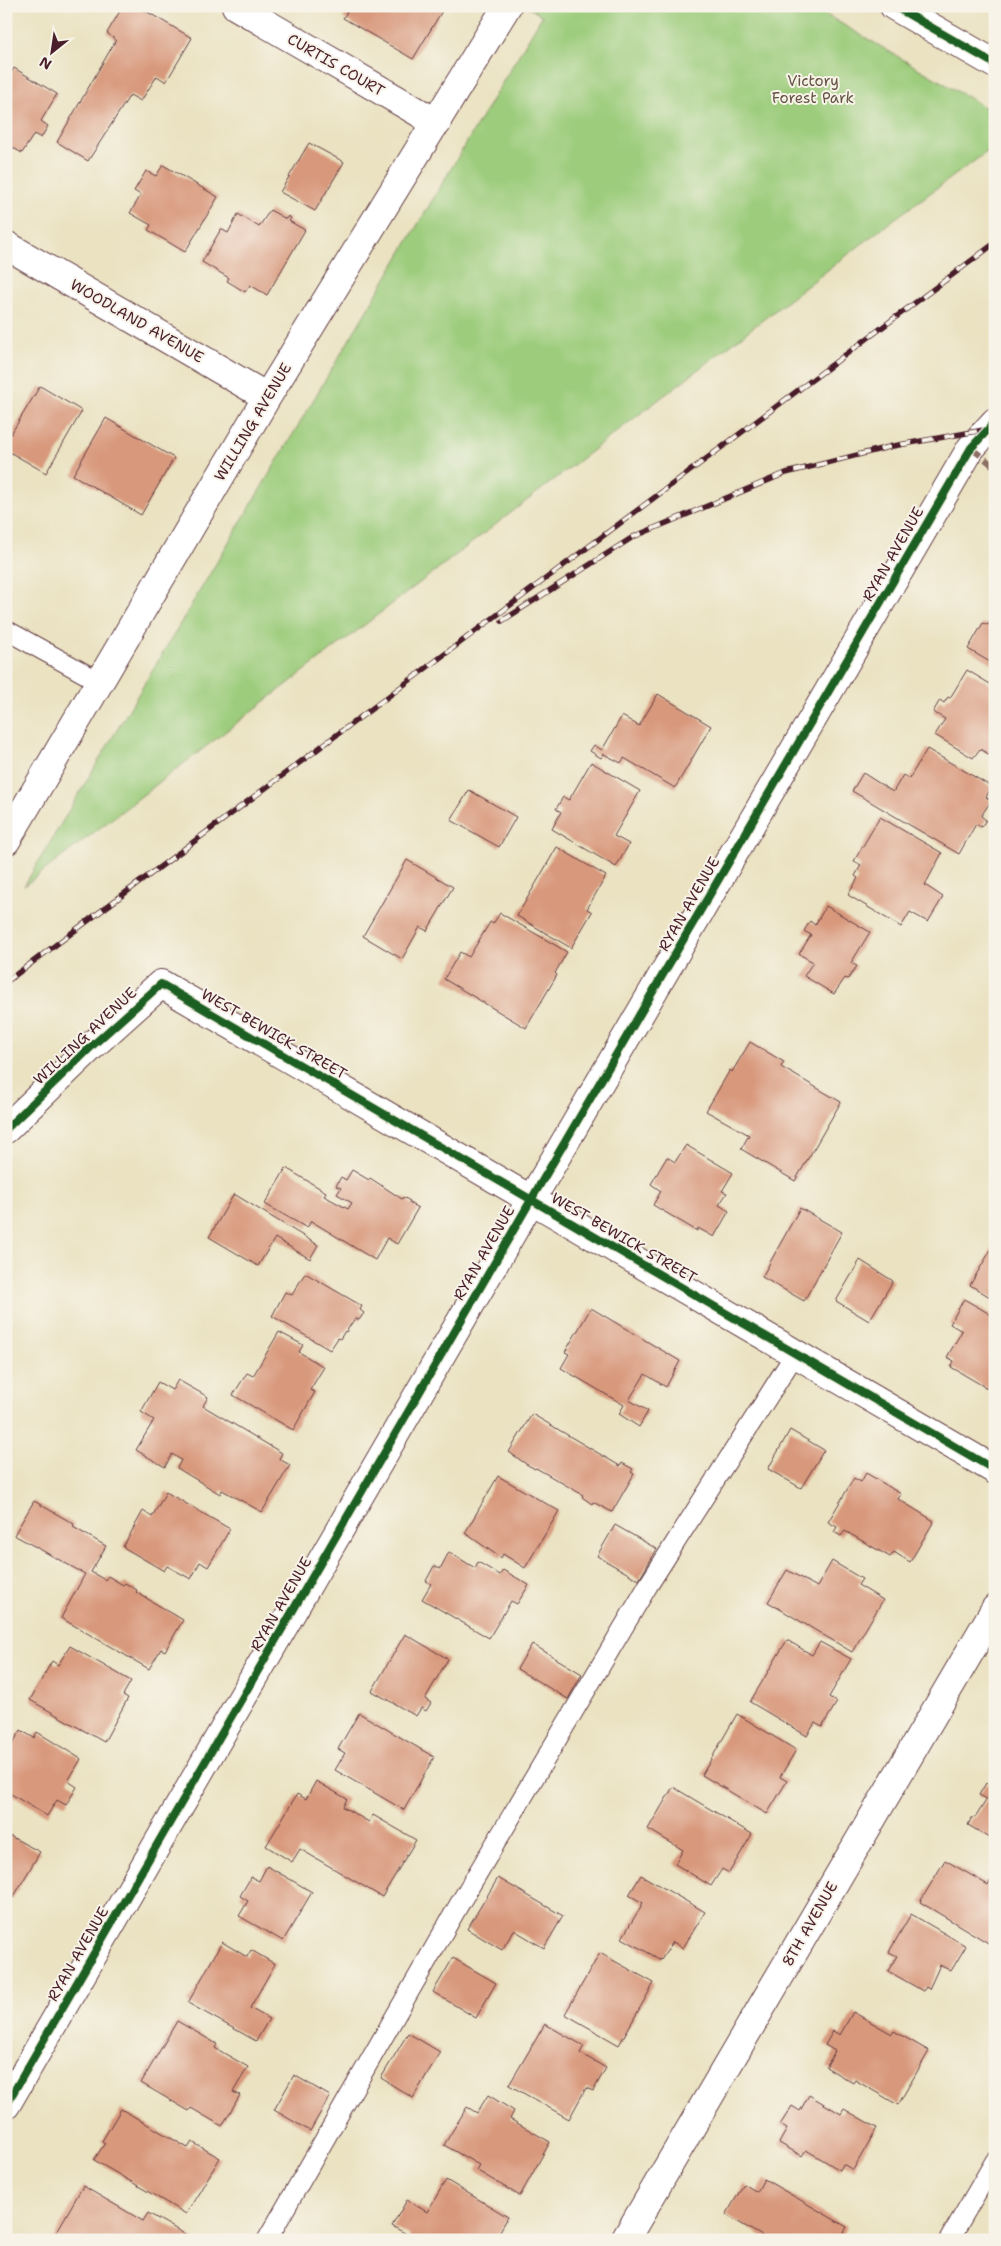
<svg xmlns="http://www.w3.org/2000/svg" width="1001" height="2246" font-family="'Shantell Sans',sans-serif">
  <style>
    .green { fill: #9ccc7b; stroke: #737653 }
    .building { fill: #d8987c }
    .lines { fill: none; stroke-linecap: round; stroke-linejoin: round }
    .service-casing { stroke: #623c42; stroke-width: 21 }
    .minor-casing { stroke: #623c42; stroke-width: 30 }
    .tertiary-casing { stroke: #623c42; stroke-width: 30 }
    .service { stroke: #fff; stroke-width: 19 }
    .minor { stroke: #fff; stroke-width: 28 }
    .tertiary { stroke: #fff; stroke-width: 28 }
    .rail-casing { stroke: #4a1f2b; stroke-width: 5.5 }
    .rail { stroke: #f7f3e8; stroke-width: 4; stroke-dasharray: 11; stroke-linecap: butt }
    .quiet { stroke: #8d6e63; stroke-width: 6; stroke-dasharray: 12 6; stroke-linecap: butt }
    .cycleway-casing { stroke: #f7f3e8; stroke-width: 11 }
    .cycleway { stroke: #1b5e20; stroke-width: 8 }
    .labels { text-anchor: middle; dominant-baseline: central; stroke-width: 4; stroke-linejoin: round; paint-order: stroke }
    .street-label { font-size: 15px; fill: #4a1f2b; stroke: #f7f3e8 }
    .park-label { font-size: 15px; fill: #635343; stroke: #f7f3e8 }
  </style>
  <rect width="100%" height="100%" fill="#f7f3e8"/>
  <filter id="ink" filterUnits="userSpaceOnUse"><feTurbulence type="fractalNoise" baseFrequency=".02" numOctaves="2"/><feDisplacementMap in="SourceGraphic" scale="10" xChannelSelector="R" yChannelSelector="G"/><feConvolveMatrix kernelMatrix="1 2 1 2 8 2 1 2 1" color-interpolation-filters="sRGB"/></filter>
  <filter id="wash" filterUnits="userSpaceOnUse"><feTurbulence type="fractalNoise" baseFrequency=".0096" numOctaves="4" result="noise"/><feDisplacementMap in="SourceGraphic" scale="20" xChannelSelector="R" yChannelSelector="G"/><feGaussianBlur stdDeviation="1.12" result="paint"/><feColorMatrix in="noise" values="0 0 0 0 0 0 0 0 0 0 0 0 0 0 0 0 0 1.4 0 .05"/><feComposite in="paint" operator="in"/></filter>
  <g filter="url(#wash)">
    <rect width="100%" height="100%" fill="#eae2c1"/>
    <path class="green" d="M 526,6 L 811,6 L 995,113 L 995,146 L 893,220 L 24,886 L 542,16 Z"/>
    <g id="blocks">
      <path class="building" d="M 123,6 L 135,6 L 144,10 L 192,38 L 166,82 L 157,76 L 141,101 L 130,95 L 88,161 L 57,142 L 116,40 L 107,33 Z
        M 337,6 L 445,6 L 413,59 L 343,18 L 347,12 Z
        M 14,68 L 57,94 L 41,121 L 48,126 L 41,138 L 34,134 L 22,153 L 6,144 L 6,81 Z
        M 309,143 L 344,162 L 315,211 L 280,192 Z
        M 163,165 L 218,197 L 185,252 L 148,230 L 151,225 L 130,213 L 141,195 L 134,191 L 146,171 L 156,176 Z
        M 270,210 L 286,219 L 288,216 L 291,218 L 289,221 L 305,230 L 267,295 L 250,285 L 245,292 L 227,281 L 229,278 L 202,262 L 221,229 L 228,233 L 238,214 L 259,227 Z
        M 40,386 L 82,411 L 46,473 L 6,450 L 6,442 Z
        M 106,418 L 174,458 L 141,515 L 73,475 Z
        M 995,613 L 995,665 L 968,649 L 983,623 L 988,625 Z
        M 967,670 L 995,687 L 995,758 L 980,749 L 973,758 L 935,735 L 945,719 L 933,712 L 940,700 L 944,703 L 948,697 L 950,698 Z
        M 658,694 L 711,726 L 675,788 L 624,758 L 621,763 L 604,754 L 601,758 L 590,751 L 594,745 L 602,750 L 622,716 L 639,726 Z
        M 927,749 L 992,787 L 986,797 L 991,801 L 981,816 L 986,820 L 981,827 L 976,824 L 959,854 L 852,791 L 863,773 L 893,792 L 903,775 L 909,779 Z
        M 591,762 L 640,791 L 614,836 L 629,844 L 616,867 L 552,829 L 561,812 L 556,809 L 563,797 L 569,800 Z
        M 469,790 L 516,817 L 499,847 L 451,820 Z
        M 880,817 L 942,853 L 925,885 L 943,897 L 928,922 L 910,912 L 901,927 L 848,895 L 858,878 L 855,876 L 861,865 L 854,861 Z
        M 557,847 L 606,876 L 587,909 L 592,912 L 571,948 L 517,916 Z
        M 407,860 L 453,887 L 427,931 L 420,927 L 402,959 L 363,936 Z
        M 826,906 L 870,932 L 851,963 L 857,966 L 848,979 L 845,978 L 834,994 L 804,976 L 813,962 L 799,954 L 811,935 L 804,931 L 810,921 L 815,925 Z
        M 500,913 L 567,952 L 555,973 L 557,975 L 526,1028 L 444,979 L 460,952 L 469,957 L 490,922 L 493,924 Z
        M 750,1042 L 784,1062 L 781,1067 L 841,1102 L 795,1181 L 741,1149 L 749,1135 L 706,1111 L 730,1070 L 732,1072 Z
        M 686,1145 L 733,1173 L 722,1191 L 727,1193 L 719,1205 L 729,1211 L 714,1237 L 698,1228 L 697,1231 L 653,1205 L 661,1191 L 651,1184 L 667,1157 L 675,1162 Z
        M 286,1168 L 326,1192 L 324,1196 L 348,1209 L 352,1203 L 337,1194 L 341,1188 L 336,1186 L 341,1177 L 346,1180 L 352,1170 L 369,1180 L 370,1178 L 402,1199 L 403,1197 L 410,1201 L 409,1203 L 418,1208 L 397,1244 L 387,1238 L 375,1260 L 311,1221 L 307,1228 L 265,1204 Z
        M 234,1194 L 318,1245 L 310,1259 L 275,1238 L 258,1266 L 209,1237 Z
        M 800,1208 L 842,1232 L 804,1301 L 762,1277 Z
        M 995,1243 L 995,1300 L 970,1285 Z
        M 860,1260 L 893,1281 L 869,1321 L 836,1301 Z
        M 305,1273 L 362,1306 L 360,1310 L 364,1313 L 359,1320 L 355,1318 L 346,1332 L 345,1331 L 340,1339 L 338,1338 L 330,1350 L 272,1316 L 285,1292 L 292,1295 Z
        M 964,1299 L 995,1317 L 995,1393 L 951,1367 L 954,1361 L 947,1357 L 962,1331 L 950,1324 Z
        M 591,1308 L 680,1361 L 666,1387 L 645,1374 L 629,1400 L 648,1411 L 639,1427 L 619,1414 L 624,1405 L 561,1368 L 569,1354 L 565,1352 Z
        M 279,1332 L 303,1345 L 299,1352 L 324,1367 L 310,1390 L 315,1392 L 293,1430 L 233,1395 L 247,1373 L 253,1376 Z
        M 178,1380 L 208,1397 L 203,1406 L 282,1453 L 279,1459 L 290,1465 L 262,1512 L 222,1490 L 220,1494 L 177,1468 L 181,1460 L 172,1454 L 165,1467 L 136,1450 L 154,1420 L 141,1412 L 158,1382 L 172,1390 Z
        M 532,1414 L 620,1466 L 622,1463 L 633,1469 L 631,1472 L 634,1474 L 612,1512 L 593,1502 L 592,1504 L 582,1497 L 583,1495 L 536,1468 L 535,1469 L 526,1464 L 509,1452 Z
        M 790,1430 L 824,1450 L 801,1488 L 768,1469 Z
        M 866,1473 L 901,1494 L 898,1499 L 934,1521 L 910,1562 L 894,1552 L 890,1557 L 845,1531 L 841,1536 L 834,1532 L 837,1527 L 828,1522 L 854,1478 L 861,1482 Z
        M 498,1476 L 559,1511 L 525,1568 L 503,1554 L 501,1558 L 465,1533 Z
        M 166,1492 L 230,1529 L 208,1567 L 200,1562 L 191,1579 L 167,1566 L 164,1571 L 123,1547 L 143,1511 L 152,1517 Z
        M 34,1501 L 74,1524 L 73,1527 L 106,1546 L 91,1572 L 105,1580 L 108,1576 L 123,1585 L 125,1583 L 137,1590 L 136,1592 L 183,1620 L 165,1651 L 161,1649 L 149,1669 L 61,1618 L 85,1574 L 14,1535 Z
        M 615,1525 L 657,1549 L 639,1580 L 597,1556 Z
        M 449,1552 L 475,1568 L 478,1562 L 500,1575 L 503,1570 L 529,1585 L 517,1604 L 511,1601 L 489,1638 L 422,1599 L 431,1584 L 426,1581 L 434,1566 L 440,1569 Z
        M 832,1561 L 862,1579 L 858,1585 L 883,1600 L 852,1652 L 768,1602 L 787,1570 L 817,1587 Z
        M 405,1634 L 448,1659 L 425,1699 L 431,1703 L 426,1711 L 421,1708 L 416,1716 L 372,1691 Z
        M 787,1640 L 812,1655 L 820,1642 L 851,1659 L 829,1697 L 837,1702 L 822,1727 L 815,1723 L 807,1736 L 750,1702 Z
        M 532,1644 L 582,1674 L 568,1699 L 517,1669 Z
        M 70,1646 L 131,1681 L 123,1695 L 128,1698 L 104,1742 L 30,1700 L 52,1661 L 58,1665 Z
        M 359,1713 L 434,1757 L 404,1810 L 335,1770 L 345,1753 L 338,1749 Z
        M 737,1714 L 796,1750 L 780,1777 L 787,1781 L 767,1814 L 702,1775 Z
        M 21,1730 L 34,1738 L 37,1732 L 81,1759 L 68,1781 L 77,1787 L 66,1805 L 57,1800 L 47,1816 L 6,1791 L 6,1754 Z
        M 316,1781 L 347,1799 L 343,1807 L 369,1822 L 373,1815 L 416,1840 L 382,1897 L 300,1849 L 292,1862 L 266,1846 L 297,1794 L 306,1799 Z
        M 986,1783 L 993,1787 L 995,1784 L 995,1836 L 992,1834 L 990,1838 L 968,1825 L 972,1817 L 975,1818 L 987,1799 L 979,1795 Z
        M 673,1787 L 752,1834 L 729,1873 L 722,1869 L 711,1886 L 675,1864 L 683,1850 L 648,1829 Z
        M 6,1834 L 40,1852 L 13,1898 L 6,1894 Z
        M 945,1860 L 988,1885 L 991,1880 L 995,1882 L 995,1947 L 920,1902 Z
        M 267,1866 L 312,1892 L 283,1941 L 239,1916 L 248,1901 L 240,1896 L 251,1877 L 259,1881 Z
        M 641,1875 L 705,1912 L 683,1948 L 673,1942 L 661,1960 L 622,1938 L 643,1903 L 629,1895 Z
        M 498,1878 L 563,1916 L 544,1948 L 514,1930 L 502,1950 L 467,1929 Z
        M 911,1914 L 966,1946 L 951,1971 L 940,1965 L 929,1989 L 926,1987 L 923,1991 L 888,1971 L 897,1956 L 889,1952 Z
        M 222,1942 L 247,1957 L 251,1950 L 275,1964 L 250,2008 L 269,2019 L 256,2041 L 188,2003 Z
        M 600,1953 L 654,1983 L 619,2045 L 565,2014 Z
        M 453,1958 L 496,1983 L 476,2018 L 433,1992 Z
        M 853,2012 L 892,2034 L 894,2031 L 929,2051 L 898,2105 L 855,2080 L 853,2083 L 826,2067 L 835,2051 L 825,2045 L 833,2031 L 840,2035 Z
        M 177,2021 L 217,2044 L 215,2048 L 248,2067 L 233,2092 L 240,2095 L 222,2126 L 191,2108 L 189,2111 L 141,2083 Z
        M 545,2024 L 584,2046 L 580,2053 L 606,2068 L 593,2091 L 586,2088 L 569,2119 L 509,2085 Z
        M 408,2033 L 440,2052 L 413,2098 L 381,2078 Z
        M 294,2075 L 330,2096 L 310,2131 L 274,2110 Z
        M 488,2095 L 514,2111 L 510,2119 L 550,2142 L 520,2196 L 476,2170 L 479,2165 L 444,2145 L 467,2107 L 477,2113 Z
        M 809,2095 L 841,2114 L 844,2109 L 877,2128 L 853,2170 L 843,2164 L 840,2170 L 806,2150 L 802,2156 L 779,2143 L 787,2129 L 780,2125 L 792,2106 L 800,2111 Z
        M 121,2109 L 188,2148 L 192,2142 L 220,2158 L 186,2214 L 94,2160 L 105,2143 L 102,2141 Z
        M 764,2179 L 847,2227 L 840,2240 L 769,2240 L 726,2215 L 744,2184 L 757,2192 Z
        M 446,2180 L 508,2217 L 495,2240 L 488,2236 L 486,2240 L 412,2240 L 409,2238 L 410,2236 L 392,2226 L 407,2200 L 427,2212 Z
        M 83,2186 L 143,2221 L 148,2213 L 195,2240 L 52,2240 Z"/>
    </g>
  </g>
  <g filter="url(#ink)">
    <use href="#blocks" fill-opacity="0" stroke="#623c42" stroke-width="1"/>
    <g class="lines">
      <defs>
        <path id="service" d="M 6,630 L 100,682
          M 267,2240 L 460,1903 L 649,1584 L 795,1354
          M 949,2240 L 995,2161"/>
        <path id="minor" d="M 236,6 L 437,123
          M 6,245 L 267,397
          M 6,841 L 267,397 L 507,6
          M 6,1129 L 93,1045 L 161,984 L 995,1470
          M 6,2105 L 531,1200 L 971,448 L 995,422
          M 625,2240 L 995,1609"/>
        <path id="tertiary" d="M 894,6 L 995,64"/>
      </defs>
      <use href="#service" class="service-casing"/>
      <use href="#minor" class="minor-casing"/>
      <use href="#tertiary" class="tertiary-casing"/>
      <use href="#service" class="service"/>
      <use href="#minor" class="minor"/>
      <use href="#tertiary" class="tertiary"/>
      <defs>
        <path id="rail" d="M 502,621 L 633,537 L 786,473 L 893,446 L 995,428
          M 6,982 L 995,243"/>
      </defs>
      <use href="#rail" class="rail-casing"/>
      <use href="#rail" class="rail"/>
      <path class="quiet" d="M 971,448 L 995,467"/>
      <defs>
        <path id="cycleway" d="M 894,6 L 995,64
          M 6,1129 L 93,1045 L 161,984 L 995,1470
          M 6,2105 L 531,1200 L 971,448 L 995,422"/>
      </defs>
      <use href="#cycleway" class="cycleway-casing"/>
      <use href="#cycleway" class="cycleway"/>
    </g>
  </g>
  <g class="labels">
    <g class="street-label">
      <text transform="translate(336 65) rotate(30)">CURTIS COURT</text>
      <text transform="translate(137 321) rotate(30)">WOODLAND AVENUE</text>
      <text transform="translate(253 422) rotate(-59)">WILLING AVENUE</text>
      <text transform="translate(893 554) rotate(-60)">RYAN AVENUE</text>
      <text transform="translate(689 904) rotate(-60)">RYAN AVENUE</text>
      <text transform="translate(274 1034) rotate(30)">WEST BEWICK STREET</text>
      <text transform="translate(85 1036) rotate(-43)">WILLING AVENUE</text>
      <text transform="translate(624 1238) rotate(30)">WEST BEWICK STREET</text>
      <text transform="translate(484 1253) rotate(-60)">RYAN AVENUE</text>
      <text transform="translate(281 1604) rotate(-60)">RYAN AVENUE</text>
      <text transform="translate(810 1924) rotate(-60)">8TH AVENUE</text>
      <text transform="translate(78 1954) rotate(-60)">RYAN AVENUE</text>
    </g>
    <g class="park-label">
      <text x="813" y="81">Victory<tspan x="813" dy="17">Forest Park</tspan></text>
    </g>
  </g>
  <rect width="1001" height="2246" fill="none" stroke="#f7f3e8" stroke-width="25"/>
  <g transform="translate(52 52) rotate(210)" stroke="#f7f3e8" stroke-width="4" paint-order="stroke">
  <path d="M0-4L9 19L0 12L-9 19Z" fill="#4a1f2b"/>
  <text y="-8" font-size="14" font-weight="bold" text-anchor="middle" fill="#4a1f2b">N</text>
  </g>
</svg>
